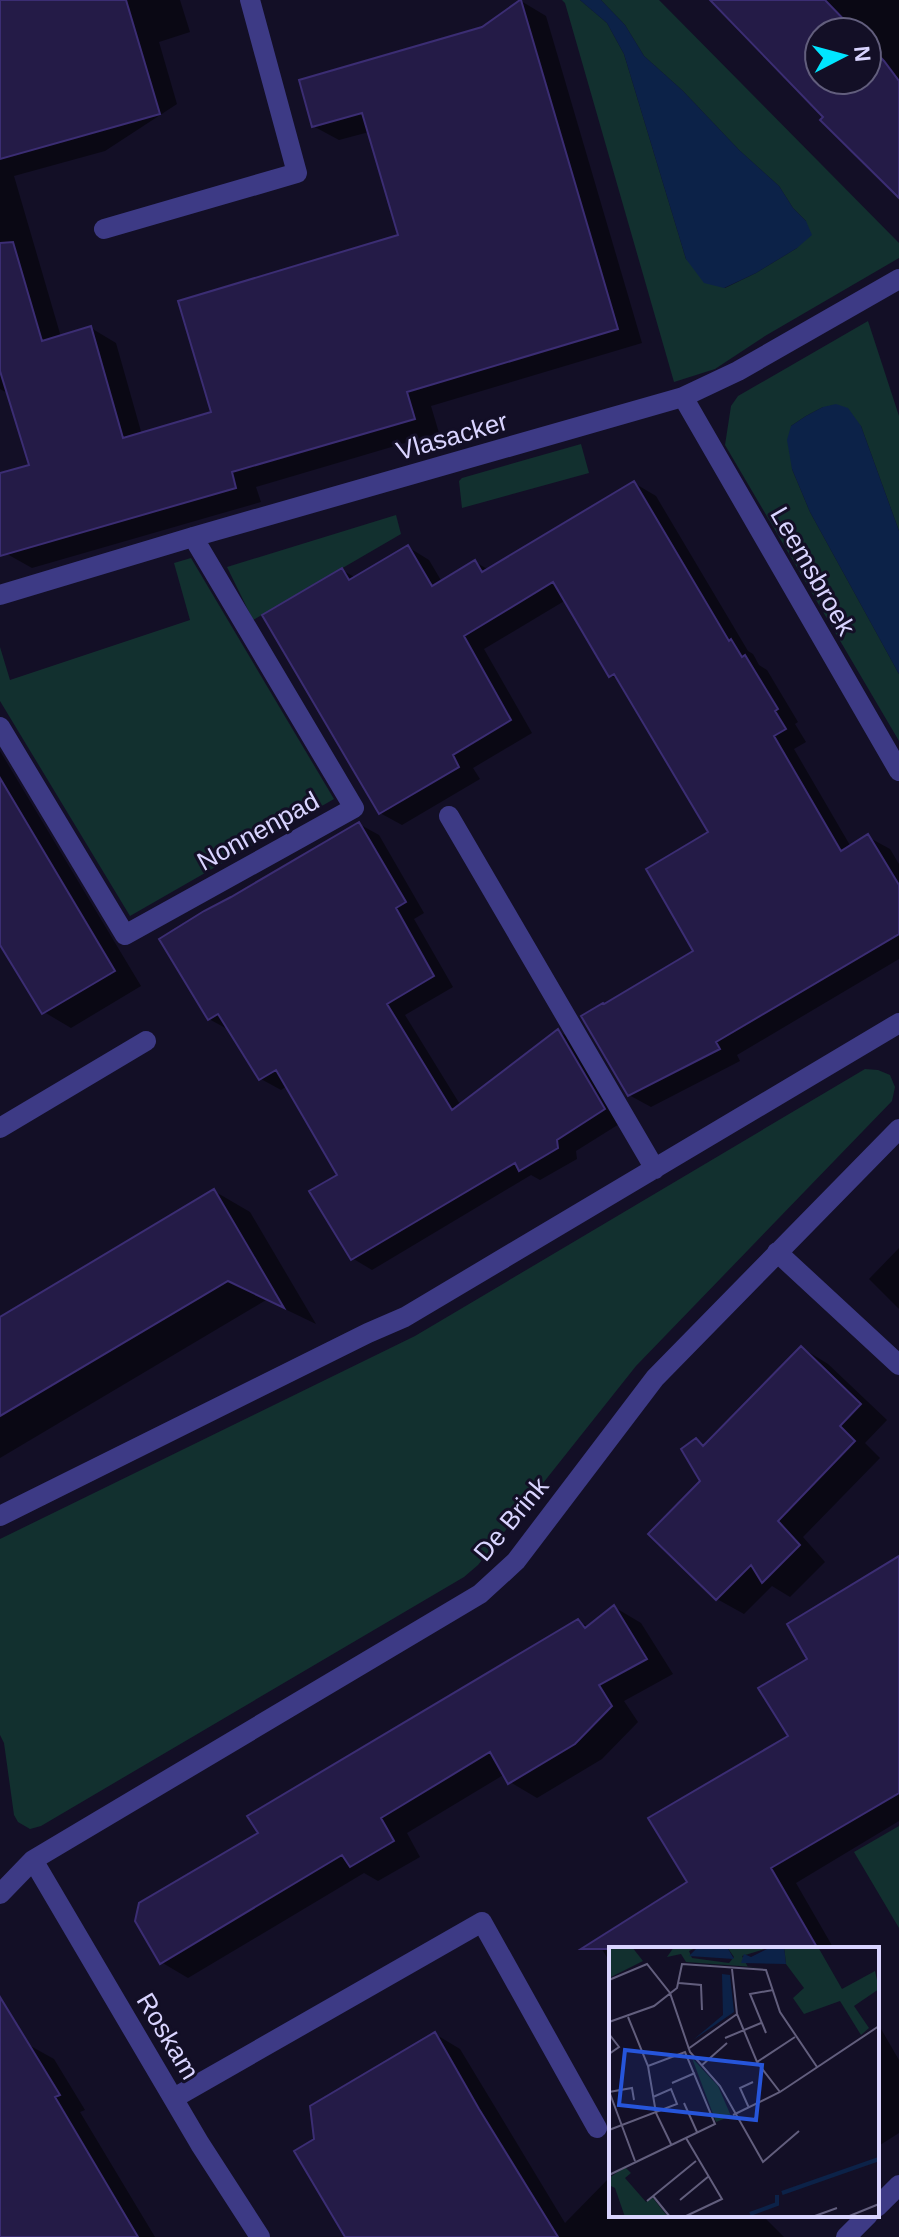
<svg xmlns="http://www.w3.org/2000/svg" width="899" height="2237" font-family="Arial,sans-serif">
  <style>
    .green { fill: #12302f }
    .water { fill: #0c2248 }
    .shadow { fill: #0007; fill-rule: evenodd }
    .building { fill: #241b47; stroke: #3b2d73; stroke-width: 2 }
    .lines { fill: none; stroke-linecap: round; stroke-linejoin: round }
    .minor { stroke: #3d3a85; stroke-width: 20 }
    .labels { text-anchor: middle; dominant-baseline: central; stroke-width: 6; stroke-linejoin: round; paint-order: stroke }
    .street-label { font-size: 26px; fill: #d9d4ff; stroke: #130f26 }
    .inset-river { fill: none; stroke: #0c2248; stroke-width: 4 }
    .inset-road { fill: none; stroke: #625e7d; stroke-width: 2 }
    .view { fill: #2655da; fill-opacity: 0.15; stroke: #2655da; stroke-width: 4 }
    .inset-edge { fill: none; stroke: #d9d4ff; stroke-width: 4 }
  </style>
  <rect width="100%" height="100%" fill="#130f26"/>
  <path class="green" d="M 562,0 L 580,0 L 607,23 L 624,54 L 686,259 L 725,288 L 756,273 L 797,248 L 806,221 L 793,208 L 779,186 L 739,150 L 683,91 L 644,56 L 625,25 L 601,0 L 659,0 L 899,243 L 899,258 L 765,336 L 715,369 L 674,382 L 565,3 Z
    M 868,321 L 899,416 L 899,531 L 861,426 L 823,407 L 806,416 L 791,426 L 792,469 L 810,512 L 899,674 L 899,741 L 725,445 L 731,406 L 738,396 Z
    M 581,444 L 589,473 L 462,508 L 459,481 L 462,478 Z
    M 396,515 L 401,534 L 253,620 L 227,567 Z
    M 191,558 L 334,799 L 130,916 L 0,701 L 0,647 L 10,680 L 190,620 L 174,563 Z
    M 865,1069 L 878,1070 L 890,1075 L 895,1087 L 892,1101 L 636,1366 L 478,1565 L 464,1577 L 41,1826 L 30,1829 L 18,1822 L 14,1815 L 4,1743 L 0,1735 L 0,1539 L 415,1336 Z
    M 899,1826 L 899,1928 L 854,1852 Z"/>
  <path class="water" d="M 580,0 L 601,0 L 625,25 L 644,56 L 683,91 L 739,150 L 779,186 L 793,208 L 806,221 L 812,235 L 797,248 L 756,273 L 724,288 L 704,283 L 686,259 L 624,54 L 607,23 Z
    M 836,404 L 848,408 L 861,426 L 899,531 L 899,674 L 810,512 L 792,469 L 787,440 L 791,426 L 806,416 L 823,407 Z"/>
  <path class="shadow" d="M 0,0 L 180,0 L 190,32 L 159,42 L 177,104 L 105,151 L 14,176 L 61,337 L 91,328 L 116,343 L 142,435 L 213,413 L 401,236 L 369,132 L 339,140 L 313,126 L 483,29 L 521,1 L 546,16 L 642,343 L 431,406 L 439,433 L 256,487 L 261,502 L 32,568 L 7,554 L 0,531 L 0,475 L 31,466 L 9,394 L 0,389 Z
    M 711,0 L 899,0 L 899,196 L 825,117 ZM 819,32 L 867,32 L 867,80 L 819,80 Z
    M 634,483 L 656,496 L 748,651 L 753,654 L 759,665 L 767,670 L 798,722 L 795,724 L 806,742 L 794,749 L 851,847 L 868,837 L 890,849 L 899,864 L 899,959 L 737,1055 L 740,1061 L 651,1107 L 629,1095 L 695,952 L 710,833 L 621,681 L 610,675 L 566,600 L 484,649 L 532,733 L 473,768 L 480,779 L 402,825 L 380,813 L 342,570 L 356,578 L 408,547 L 429,560 L 442,582 L 475,562 L 489,570 Z
    M 0,751 L 141,986 L 71,1028 L 44,1012 L 0,939 Z
    M 359,824 L 379,835 L 424,913 L 414,919 L 453,987 L 405,1015 L 461,1106 L 558,1031 L 578,1043 L 624,1121 L 576,1151 L 577,1159 L 540,1180 L 531,1175 L 372,1270 L 352,1258 L 340,1175 L 287,1086 L 281,1090 L 261,1079 L 229,1030 L 209,1019 Z
    M 214,1191 L 250,1212 L 316,1324 L 266,1300 L 0,1458 L 0,1319 Z
    M 899,1248 L 899,1309 L 869,1279 Z
    M 802,1348 L 828,1364 L 887,1420 L 865,1443 L 880,1458 L 803,1537 L 825,1562 L 790,1597 L 772,1586 L 744,1614 L 717,1599 L 703,1481 L 696,1440 L 706,1446 Z
    M 899,1558 L 899,1821 L 796,1883 L 834,1949 L 611,1949 L 611,1964 L 597,1941 L 689,1883 L 791,1737 L 810,1659 Z
    M 614,1607 L 641,1623 L 673,1674 L 624,1701 L 638,1722 L 602,1759 L 537,1798 L 510,1782 L 505,1774 L 407,1833 L 420,1857 L 378,1881 L 364,1873 L 188,1978 L 161,1962 L 260,1834 L 578,1621 L 589,1627 Z
    M 877,2022 L 899,2060 L 899,2133 L 877,2147 Z
    M 435,2034 L 460,2049 L 565,2223 L 611,2176 L 611,2215 L 762,2215 L 784,2237 L 348,2237 L 316,2140 Z
    M 27,2044 L 54,2059 L 85,2110 L 80,2112 L 155,2237 L 14,2237 L 0,2213 L 0,2065 Z"/>
  <path class="building" d="M 0,0 L 126,0 L 160,114 L 0,159 Z
    M 520,0 L 521,0 L 618,329 L 407,392 L 415,419 L 232,472 L 236,488 L 0,556 L 0,473 L 29,465 L 0,371 L 0,243 L 13,242 L 42,341 L 91,326 L 123,438 L 211,412 L 178,301 L 398,235 L 362,113 L 312,127 L 299,80 L 482,27 Z
    M 710,0 L 825,0 L 856,32 L 819,32 L 819,80 L 867,80 L 867,43 L 884,61 L 899,81 L 899,198 L 820,120 L 823,117 Z
    M 634,481 L 729,641 L 731,639 L 742,657 L 745,655 L 778,709 L 775,711 L 786,729 L 774,736 L 841,851 L 868,834 L 899,885 L 899,934 L 716,1042 L 720,1049 L 628,1096 L 581,1016 L 603,1003 L 604,1004 L 693,951 L 646,869 L 708,832 L 614,674 L 609,677 L 553,582 L 464,636 L 511,720 L 453,755 L 459,767 L 379,814 L 262,615 L 342,568 L 349,580 L 408,545 L 432,586 L 475,560 L 482,572 Z
    M 0,778 L 115,971 L 42,1014 L 0,945 Z
    M 359,822 L 406,902 L 396,908 L 434,976 L 387,1004 L 452,1110 L 558,1029 L 605,1109 L 557,1140 L 558,1148 L 519,1171 L 515,1163 L 351,1260 L 309,1191 L 337,1175 L 276,1070 L 259,1080 L 218,1014 L 208,1020 L 159,939 L 204,911 L 231,897 Z
    M 214,1189 L 284,1308 L 228,1281 L 0,1416 L 0,1317 Z
    M 801,1346 L 861,1404 L 840,1426 L 855,1441 L 778,1521 L 800,1545 L 762,1583 L 751,1565 L 716,1600 L 648,1534 L 700,1481 L 681,1449 L 696,1438 L 703,1446 Z
    M 899,1556 L 899,1793 L 771,1868 L 818,1949 L 581,1949 L 687,1882 L 648,1818 L 788,1736 L 758,1688 L 807,1659 L 787,1624 Z
    M 614,1605 L 647,1659 L 599,1685 L 612,1706 L 575,1744 L 508,1784 L 490,1752 L 381,1818 L 394,1841 L 350,1867 L 342,1855 L 160,1964 L 135,1921 L 139,1903 L 258,1833 L 247,1816 L 578,1619 L 585,1628 Z
    M 0,1997 L 60,2095 L 55,2097 L 138,2237 L 0,2237 Z
    M 435,2032 L 479,2109 L 558,2237 L 345,2237 L 294,2151 L 314,2139 L 310,2106 Z"/>
  <g class="lines">
    <path class="minor" d="M 104,229 L 297,173 L 250,0
      M 683,397 L 899,771
      M 0,595 L 193,537 L 683,397 L 738,371 L 899,279
      M 0,727 L 125,935 L 354,808 L 193,537
      M 449,816 L 655,1169
      M 0,1128 L 146,1041
      M 777,1252 L 899,1365
      M 0,1516 L 368,1333 L 405,1317 L 899,1023
      M 33,1860 L 200,2144 L 260,2237
      M 0,1894 L 33,1860 L 480,1594 L 516,1561 L 655,1378 L 899,1129
      M 174,2098 L 482,1922 L 597,2128
      M 877,2207 L 899,2185
      M 846,2237 L 868,2215"/>
  </g>
  <g class="labels">
    <g class="street-label">
      <text transform="translate(452 436) rotate(-16)">Vlasacker</text>
      <text transform="translate(813 571) rotate(60)">Leemsbroek</text>
      <text transform="translate(258 831) rotate(-29)">Nonnenpad</text>
      <text transform="translate(511 1519) rotate(-50)">De Brink</text>
      <text transform="translate(168 2036) rotate(59)">Roskam</text>
    </g>
  </g>
  <g transform="translate(609 1947)">
    <rect width="270" height="270" fill="#130f26"/>
    <path d="M 0,0 L 23,0 L 34,14 L 0,31 ZM 65,0 L 89,0 L 80,4 L 83,11 L 120,16 L 125,10 L 118,0 L 162,0 L 133,9 L 139,20 L 158,21 L 77,15 L 72,7 L 58,10 ZM 175,0 L 209,0 L 233,42 L 266,24 L 270,42 L 245,59 L 260,81 L 252,88 L 231,54 L 195,67 L 184,51 L 195,41 L 177,17 ZM 83,111 L 109,139 L 122,169 L 107,175 ZM 16,220 L 22,226 L 16,231 L 37,255 L 43,250 L 59,270 L 16,270 L 6,241 L 2,239 L 0,249 L 0,231 Z" fill="#12302f"/>
    <path d="M 89,0 L 118,0 L 125,12 L 80,9 ZM 162,0 L 175,0 L 177,17 L 132,16 L 135,7 L 142,10 ZM 113,27 L 121,28 L 125,65 L 84,93 L 114,68 Z" fill="#0c2248"/>
    <path class="inset-river" d="M 173,246 L 270,212M 141,267 L 168,257 L 168,248"/>
    <path class="inset-road" d="M 123,22 L 128,67 L 148,115 L 171,145M 0,33 L 38,17 L 61,46 L 81,105 L 111,139 L 154,215 L 190,184M 70,36 L 92,38 L 93,63M 19,70 L 39,119 L 47,166 L 62,197M 0,75 L 45,59 L 68,41 L 73,17 L 157,23 L 171,65 L 208,120M 157,86 L 141,47 L 164,43M 0,87 L 10,100 L 0,107M 116,91 L 152,76M 79,102 L 128,67M 148,115 L 186,90M 92,119 L 118,96M 63,136 L 86,126M 0,144 L 26,214M 0,145 L 23,141 L 25,153M 75,156 L 88,185M 140,161 L 131,141 L 144,135M 124,168 L 171,145 L 270,79M 0,183 L 68,157 L 62,142 L 44,150M 0,228 L 106,177 L 76,105 L 39,119M 44,249 L 61,270M 71,253 L 100,229M 38,254 L 87,214M 75,270 L 113,252 L 77,191M 203,270 L 228,261M 238,270 L 270,257"/>
    <path class="view" d="M 16,103 L 153,118 L 147,173 L 10,158 Z"/>
    <rect width="270" height="270" class="inset-edge"/>
  </g>
  <g transform="translate(843 56) rotate(84)"><circle r="38" fill="#130f26" stroke="#625e7d" stroke-width="2"/>
  <path d="M0-6L14 30L0 20L-14 30Z" fill="#00e5ff"/>
  <text y="-12" font-size="22" font-weight="bold" text-anchor="middle" fill="#d9d4ff">N</text>
  </g>
</svg>
